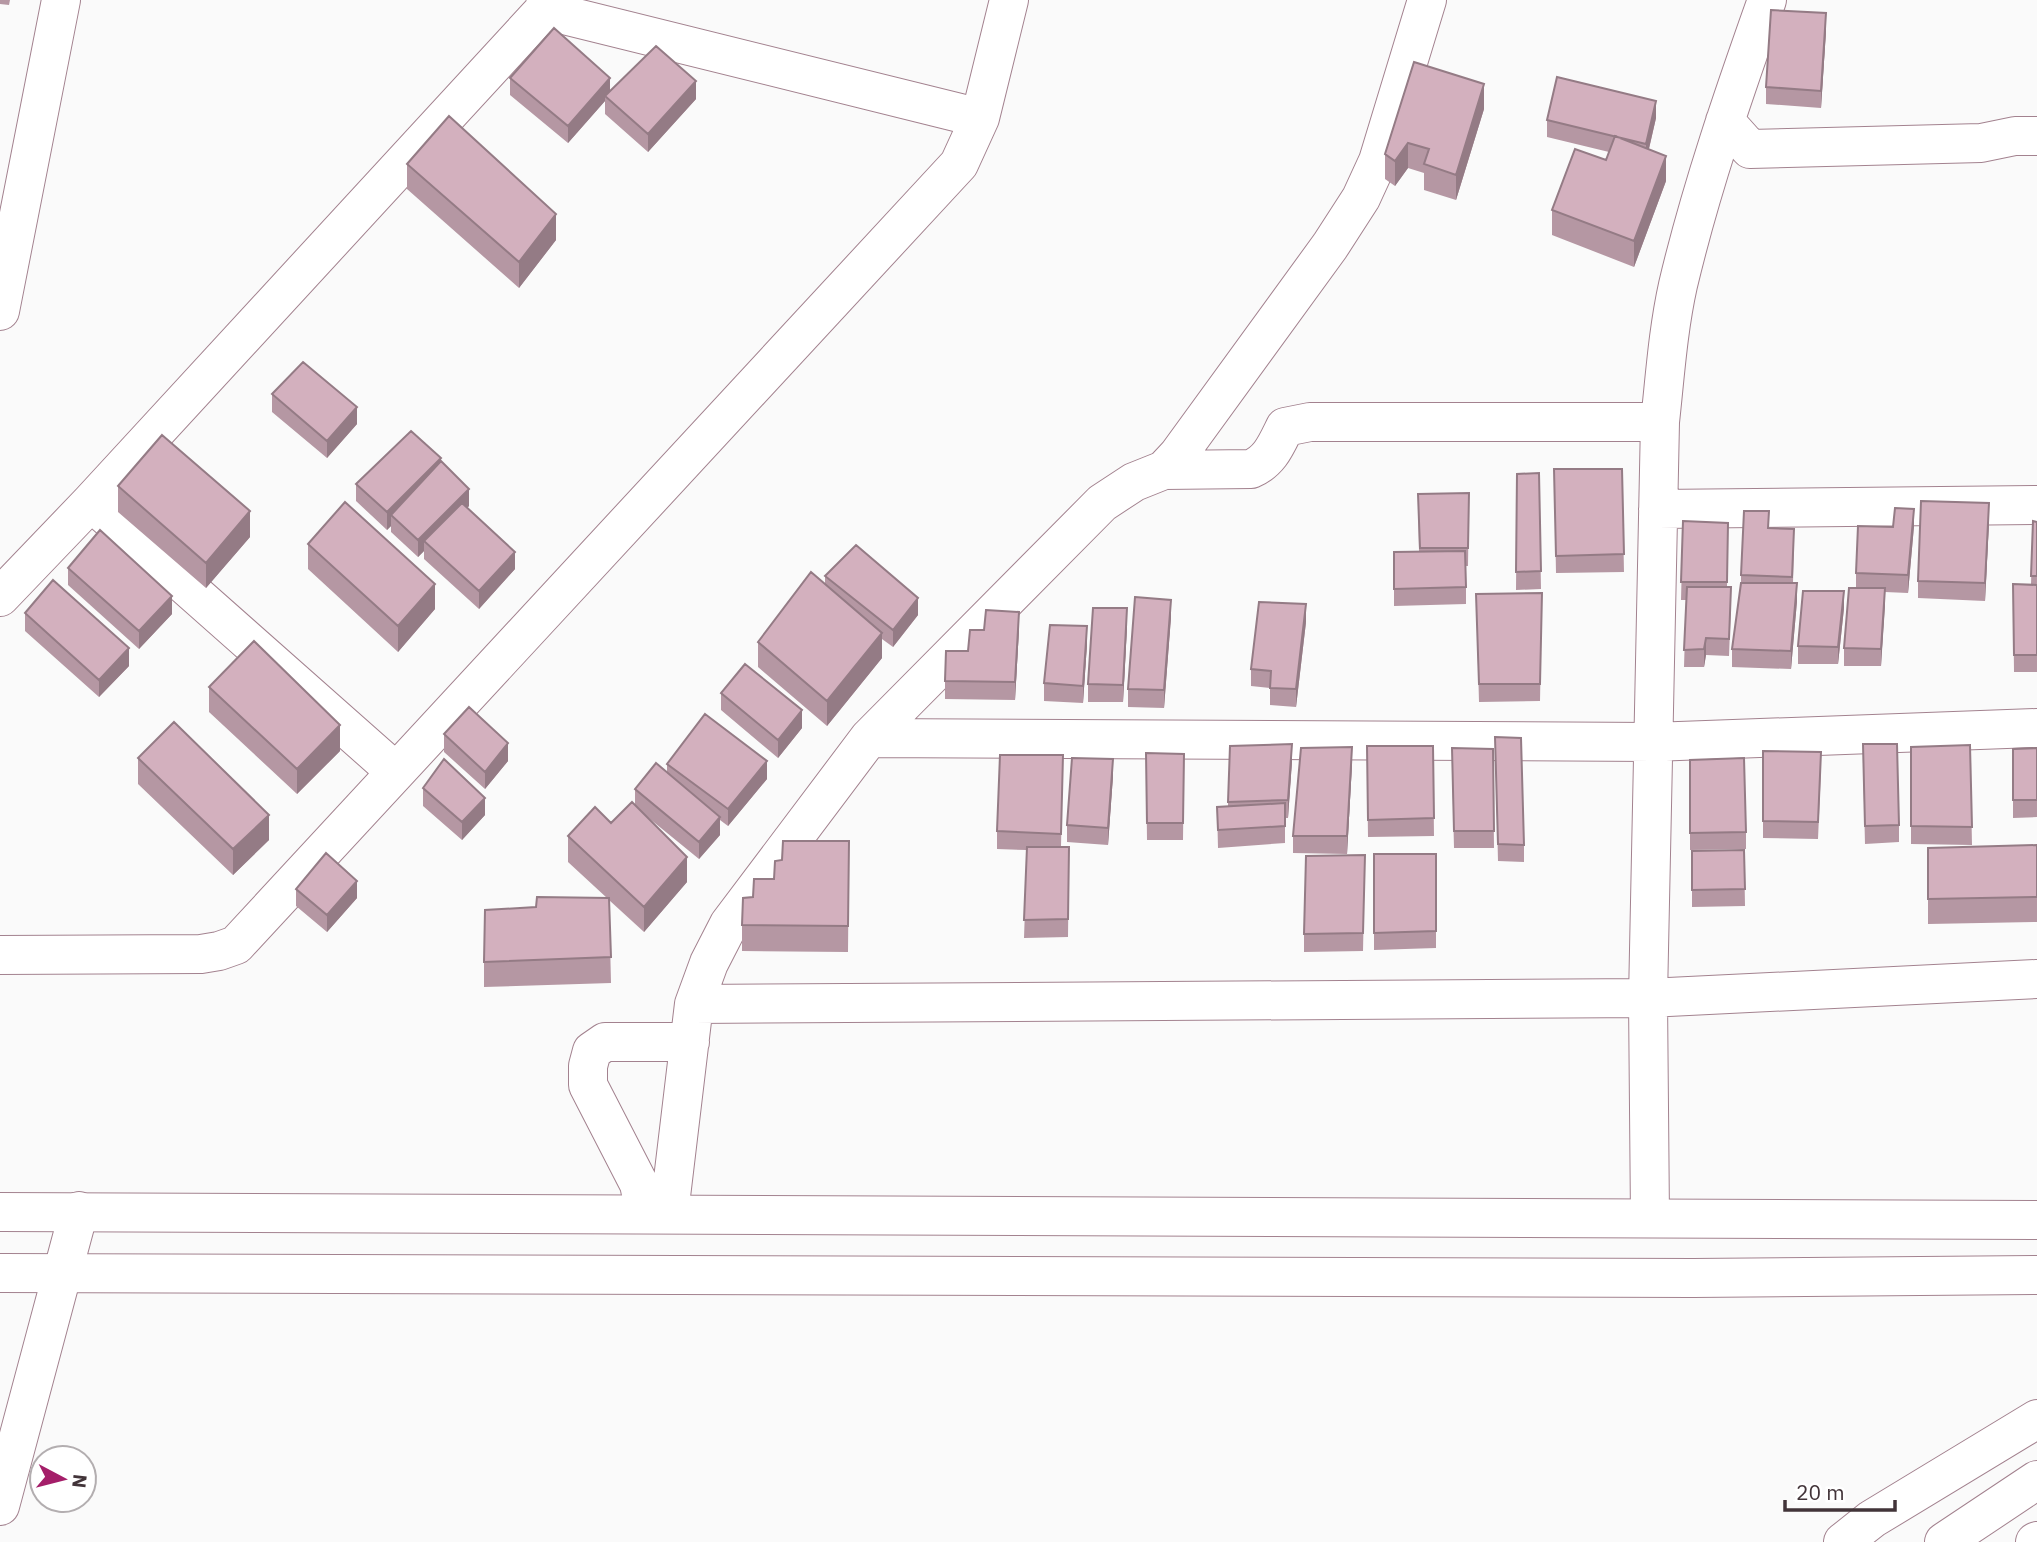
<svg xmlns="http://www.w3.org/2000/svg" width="2037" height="1542" font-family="'IBM Plex Sans',sans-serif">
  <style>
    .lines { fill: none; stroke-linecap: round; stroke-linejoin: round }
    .minor-casing { stroke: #a3828f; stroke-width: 40 }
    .major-casing { stroke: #a3828f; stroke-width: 40 }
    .highway-casing { stroke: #a3828f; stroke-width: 40 }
    .minor { stroke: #fff; stroke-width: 38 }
    .major { stroke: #fff; stroke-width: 38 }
    .highway { stroke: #fff; stroke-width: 38 }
    .wall { fill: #b597a3 }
    .shaded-wall { fill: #947b85 }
    .building { fill: #d3b0be; stroke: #947b85; stroke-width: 2 }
  </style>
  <rect width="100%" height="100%" fill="#fafafa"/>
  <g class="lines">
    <defs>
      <path id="minor" d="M 544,10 L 980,118
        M 1725,121 L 1750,149 L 1981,143 L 2015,136 L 2037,136
        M 0,311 L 61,0
        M 1164,470 L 1251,469 C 1270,461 1276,445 1285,427 L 1310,422 L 1660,422
        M 91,502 L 396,772
        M 1658,509 L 2037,505
        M 0,597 L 91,502 L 544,10 L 546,0
        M 869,738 L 1652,742 L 2037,728
        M 0,955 L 201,954 L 219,951 L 236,945 L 959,164 L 980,118 L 1009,0
        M 694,1004 L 1648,998 L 2037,979
        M 645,1213 L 639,1184 L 588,1085 L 588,1066 L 592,1051 L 605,1042 L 690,1042
        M 669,1213 L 694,1004 L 709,963 L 729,924 L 869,738 L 1102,503 L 1134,482 L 1164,470 L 1178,455 L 1330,246 L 1361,198 L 1378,161 L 1427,0
        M 1650,1218 L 1648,998 L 1660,422 C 1665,376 1668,330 1678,285 C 1701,188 1734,93 1767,0
        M 0,1506 L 79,1211"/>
      <path id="major" d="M 0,1212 L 2037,1220
        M 0,1273 L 1693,1278 L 2037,1275
        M 1843,1542 L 1872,1519 L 2037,1419
        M 1944,1542 L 2037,1480"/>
      <path id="highway" d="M 2035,1542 L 2037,1541"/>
    </defs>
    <use href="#minor" class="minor-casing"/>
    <use href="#major" class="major-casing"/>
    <use href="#highway" class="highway-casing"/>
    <use href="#minor" class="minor"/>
    <use href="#major" class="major"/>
    <use href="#highway" class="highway"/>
  </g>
  <path class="wall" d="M 0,0 L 10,0 L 9,5 L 0,4 Z
    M 1826,31 L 1821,108 L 1766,104 L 1766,87 Z
    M 1414,62 L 1484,109 L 1456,200 L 1424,190 L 1424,173 L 1408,168 L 1395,186 L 1385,179 L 1385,154 Z
    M 510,78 L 610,92 L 696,99 L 648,152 L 605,114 L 605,101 L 568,143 L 510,95 Z
    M 1656,118 L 1649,149 L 1666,181 L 1634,267 L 1552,235 L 1552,210 L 1606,160 L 1609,152 L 1547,137 L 1547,120 Z
    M 407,164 L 556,240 L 519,288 L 407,189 Z
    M 272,394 L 357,424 L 327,458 L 272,412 Z
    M 441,462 L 469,506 L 467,508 L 515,569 L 479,609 L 424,559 L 424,551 L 418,557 L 391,532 L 391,526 L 387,530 L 356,501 L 356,484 Z
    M 1554,469 L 1622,469 L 1624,572 L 1556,573 Z
    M 1539,473 L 1541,589 L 1516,590 L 1517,474 Z
    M 118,486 L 250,537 L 206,588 L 118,512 Z
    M 1469,493 L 1468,566 L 1466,566 L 1466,604 L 1394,606 L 1394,552 L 1419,552 L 1418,494 Z
    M 1683,521 L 1728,523 L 1727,587 L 1731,604 L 1729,656 L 1706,655 L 1704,667 L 1684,667 L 1686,600 L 1681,600 Z
    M 1989,521 L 1985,601 L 1918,598 L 1918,581 Z
    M 2033,521 L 2037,522 L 2037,672 L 2014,672 L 2013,584 L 2031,584 Z
    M 1914,526 L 1908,593 L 1885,592 L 1881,666 L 1844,666 L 1844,648 L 1856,588 L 1856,573 L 1893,527 Z
    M 1769,528 L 1794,546 L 1793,583 L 1797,601 L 1791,669 L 1732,667 L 1732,649 L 1741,584 L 1741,575 Z
    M 308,544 L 435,609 L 398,652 L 308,569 Z
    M 68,568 L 172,614 L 139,649 L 68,585 Z
    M 825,576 L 918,615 L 893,647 L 882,639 L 882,658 L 827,726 L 758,667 L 758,642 L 825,584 Z
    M 1542,593 L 1540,701 L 1479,702 L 1476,594 Z
    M 1844,608 L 1838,664 L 1798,664 L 1798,646 Z
    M 25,613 L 129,666 L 99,697 L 25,631 Z
    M 1171,617 L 1164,708 L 1128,707 L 1128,689 Z
    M 1306,622 L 1296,707 L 1270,705 L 1270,688 L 1251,686 L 1251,669 Z
    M 1127,626 L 1123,702 L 1088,702 L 1088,684 Z
    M 1019,629 L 1015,700 L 945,699 L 945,681 L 968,651 Z
    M 1087,644 L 1083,703 L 1044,701 L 1044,683 Z
    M 209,687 L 340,751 L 297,794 L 209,712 Z
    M 721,693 L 802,728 L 778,758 L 721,710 Z
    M 444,734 L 508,761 L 485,789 L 444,752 Z
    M 1495,737 L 1524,845 L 1524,862 L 1498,861 Z
    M 1970,745 L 1972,845 L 1911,844 L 1911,747 Z
    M 1433,746 L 1434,836 L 1368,837 L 1367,763 Z
    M 2037,748 L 2037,817 L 2013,818 L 2013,749 Z
    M 1493,749 L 1494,848 L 1454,848 L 1452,766 Z
    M 1763,751 L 1821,769 L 1818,839 L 1763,838 Z
    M 1146,753 L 1184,754 L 1183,840 L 1147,840 Z
    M 1063,755 L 1061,847 L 1069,847 L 1068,937 L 1024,938 L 1027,850 L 997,849 L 997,831 Z
    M 138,758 L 269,840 L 233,875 L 138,784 Z
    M 1690,760 L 1746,832 L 1746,849 L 1690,850 Z
    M 1292,761 L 1288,818 L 1285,818 L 1285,843 L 1218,848 L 1217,807 L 1228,806 L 1228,802 Z
    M 1863,761 L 1899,825 L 1899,842 L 1865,844 Z
    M 667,764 L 767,779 L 728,826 L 720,820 L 720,835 L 699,859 L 645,815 L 687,882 L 644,932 L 609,900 L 611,983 L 484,987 L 484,962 L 536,907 L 607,898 L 568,862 L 568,836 L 611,823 L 635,805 L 635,789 L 667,772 Z
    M 1352,764 L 1347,854 L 1293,853 L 1293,836 Z
    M 1113,776 L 1108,845 L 1067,842 L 1067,825 Z
    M 423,788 L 485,815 L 462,840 L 423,806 Z
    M 849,841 L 848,952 L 742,951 L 742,925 L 774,879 L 782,860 Z
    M 2037,845 L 2037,922 L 1928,924 L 1928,848 Z
    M 1744,850 L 1745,906 L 1692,907 L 1692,851 Z
    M 1374,854 L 1436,854 L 1436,948 L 1374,950 Z
    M 1365,855 L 1363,951 L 1304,952 L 1304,934 Z
    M 296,889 L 357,898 L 327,932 L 296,906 Z"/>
  <path class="shaded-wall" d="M 1826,13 L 1826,31 L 1821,108 L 1821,91 Z
    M 610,78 L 610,96 L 605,96 L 605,101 L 568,143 L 568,126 Z
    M 696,81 L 696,99 L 648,152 L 648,134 Z
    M 1484,84 L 1484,109 L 1456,200 L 1456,175 Z
    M 1656,101 L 1656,118 L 1646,161 L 1646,144 Z
    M 1408,143 L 1408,168 L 1395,186 L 1395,161 Z
    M 1666,156 L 1666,181 L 1634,267 L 1634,241 Z
    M 556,214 L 556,240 L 519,288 L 519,262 Z
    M 357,407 L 357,424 L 327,458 L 327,441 Z
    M 441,458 L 441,475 L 391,515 L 391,526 L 387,530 L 387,512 Z
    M 469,489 L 469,506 L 429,546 L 424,541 L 424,551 L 418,557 L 418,540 Z
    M 1989,503 L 1989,521 L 1985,601 L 1985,583 Z
    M 1914,509 L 1914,526 L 1908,593 L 1908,575 Z
    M 250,511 L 250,537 L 206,588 L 206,563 Z
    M 515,552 L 515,569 L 479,609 L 479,591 Z
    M 1797,583 L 1797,601 L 1791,669 L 1791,651 Z
    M 435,584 L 435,609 L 398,652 L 398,626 Z
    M 1885,588 L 1885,606 L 1881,666 L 1881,649 Z
    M 1844,591 L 1844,608 L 1838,664 L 1838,647 Z
    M 172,596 L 172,614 L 139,649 L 139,631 Z
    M 918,598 L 918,615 L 893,647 L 893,630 Z
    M 1171,600 L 1171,617 L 1164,708 L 1164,690 Z
    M 1306,604 L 1306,622 L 1296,707 L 1296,689 Z
    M 1127,608 L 1127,626 L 1123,702 L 1123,685 Z
    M 1019,612 L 1019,629 L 1015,700 L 1015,682 Z
    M 1087,626 L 1087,644 L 1083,703 L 1083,686 Z
    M 882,633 L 882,658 L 827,726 L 827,701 Z
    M 1706,638 L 1706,655 L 1704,667 L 1704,649 Z
    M 129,648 L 129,666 L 99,697 L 99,680 Z
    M 802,710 L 802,728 L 778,758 L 778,740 Z
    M 340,725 L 340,751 L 297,794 L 297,769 Z
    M 508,743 L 508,761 L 485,789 L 485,772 Z
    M 1292,744 L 1292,761 L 1288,818 L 1288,800 Z
    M 1352,747 L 1352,764 L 1347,854 L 1347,836 Z
    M 1113,759 L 1113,776 L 1108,845 L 1108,828 Z
    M 767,761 L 767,779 L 728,826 L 728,809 Z
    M 485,798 L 485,815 L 462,840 L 462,822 Z
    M 269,815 L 269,840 L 233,875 L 233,849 Z
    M 720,817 L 720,835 L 699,859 L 699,842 Z
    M 687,857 L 687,882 L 644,932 L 644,907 Z
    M 357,881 L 357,898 L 327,932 L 327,915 Z"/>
  <path class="building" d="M 1771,10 L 1826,13 L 1821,91 L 1766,87 Z
    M 554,28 L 610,78 L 568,126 L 510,78 Z
    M 656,46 L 696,81 L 648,134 L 605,96 Z
    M 1414,62 L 1484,84 L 1456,175 L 1424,164 L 1429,149 L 1408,143 L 1395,161 L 1385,154 Z
    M 1557,77 L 1656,101 L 1646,144 L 1547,120 Z
    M 449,116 L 556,214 L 519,262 L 407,164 Z
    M 1615,136 L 1666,156 L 1634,241 L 1552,210 L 1575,149 L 1606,160 Z
    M 303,362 L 357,407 L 327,441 L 272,394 Z
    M 411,431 L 441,458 L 387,512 L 356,484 Z
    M 162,435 L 250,511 L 206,563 L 118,486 Z
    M 441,461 L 469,489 L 418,540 L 391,515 Z
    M 1554,469 L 1622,469 L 1624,554 L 1556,556 Z
    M 1539,473 L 1541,571 L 1516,572 L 1517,474 Z
    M 1469,493 L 1468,548 L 1420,548 L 1418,494 Z
    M 1921,501 L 1989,503 L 1985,583 L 1918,581 Z
    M 345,502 L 435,584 L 398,626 L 308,544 Z
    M 462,503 L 515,552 L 479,591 L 424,541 Z
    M 1895,508 L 1914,509 L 1908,575 L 1856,573 L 1858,526 L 1893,527 Z
    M 1744,511 L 1769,511 L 1768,528 L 1794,529 L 1792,577 L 1741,575 Z
    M 1683,521 L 1728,523 L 1727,582 L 1681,582 Z
    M 2033,521 L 2037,522 L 2037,576 L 2031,576 Z
    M 100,530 L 172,596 L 139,631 L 68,568 Z
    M 856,545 L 918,598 L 893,630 L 825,576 Z
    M 1465,551 L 1466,587 L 1394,589 L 1394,552 Z
    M 811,572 L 882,633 L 827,701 L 758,642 Z
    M 53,580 L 129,648 L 99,680 L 25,613 Z
    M 1741,583 L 1797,583 L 1791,651 L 1732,649 Z
    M 2013,584 L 2037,585 L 2037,655 L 2014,655 Z
    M 1687,587 L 1731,587 L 1729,639 L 1706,638 L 1704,649 L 1684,650 Z
    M 1849,588 L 1885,588 L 1881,649 L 1844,648 Z
    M 1803,591 L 1844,591 L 1838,647 L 1798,646 Z
    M 1542,593 L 1540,684 L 1479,684 L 1476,594 Z
    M 1135,597 L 1171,600 L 1164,690 L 1128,689 Z
    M 1259,602 L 1306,604 L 1296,689 L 1270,688 L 1271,671 L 1251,669 Z
    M 1093,608 L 1127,608 L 1123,685 L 1088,684 Z
    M 986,610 L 1019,612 L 1015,682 L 945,681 L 946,651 L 968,651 L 970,630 L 984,630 Z
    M 1050,625 L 1087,626 L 1083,686 L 1044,683 Z
    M 254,641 L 340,725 L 297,769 L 209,687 Z
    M 745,664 L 802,710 L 778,740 L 721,693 Z
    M 469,707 L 508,743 L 485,772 L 444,734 Z
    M 705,714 L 767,761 L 728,809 L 667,764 Z
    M 174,722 L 269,815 L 233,849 L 138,758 Z
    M 1495,737 L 1521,738 L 1524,845 L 1498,844 Z
    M 1292,744 L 1288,800 L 1228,802 L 1230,746 Z
    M 1863,744 L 1897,744 L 1899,825 L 1865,826 Z
    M 1970,745 L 1972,827 L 1911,826 L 1911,747 Z
    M 1367,746 L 1433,746 L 1434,818 L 1368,820 Z
    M 1352,747 L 1347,836 L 1293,836 L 1301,748 Z
    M 1452,748 L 1493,749 L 1494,831 L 1454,831 Z
    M 2037,748 L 2037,800 L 2013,800 L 2013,749 Z
    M 1763,751 L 1821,752 L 1818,822 L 1763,821 Z
    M 1146,753 L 1184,754 L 1183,823 L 1147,823 Z
    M 1000,755 L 1063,755 L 1061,834 L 997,831 Z
    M 1072,758 L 1113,759 L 1108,828 L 1067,825 Z
    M 1744,758 L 1746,832 L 1690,833 L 1690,760 Z
    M 444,759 L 485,798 L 462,822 L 423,788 Z
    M 656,763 L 720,817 L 699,842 L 635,789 Z
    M 632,802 L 687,857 L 644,907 L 568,836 L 595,807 L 611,823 Z
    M 1285,803 L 1285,826 L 1218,830 L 1217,807 Z
    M 783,841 L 849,841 L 848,926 L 742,925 L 743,898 L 753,897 L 754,879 L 774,879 L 775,861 L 782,860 Z
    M 2037,845 L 2037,897 L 1928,899 L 1928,848 Z
    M 1027,847 L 1069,847 L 1068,919 L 1024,920 Z
    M 1744,850 L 1745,889 L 1692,890 L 1692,851 Z
    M 326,853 L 357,881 L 327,915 L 296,889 Z
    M 1374,854 L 1436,854 L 1436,931 L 1374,933 Z
    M 1365,855 L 1363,933 L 1304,934 L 1306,856 Z
    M 537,897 L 609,898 L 611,957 L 484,962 L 485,910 L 536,907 Z"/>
  <g transform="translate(63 1479) rotate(97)"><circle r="33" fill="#ffffff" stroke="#b3aeb0" stroke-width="2"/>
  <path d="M0-5L12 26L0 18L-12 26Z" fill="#a41e69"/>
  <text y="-10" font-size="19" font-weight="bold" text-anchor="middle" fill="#423439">N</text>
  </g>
  <path d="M1785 1500v10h110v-10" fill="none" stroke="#423439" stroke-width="3.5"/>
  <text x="1796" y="1500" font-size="21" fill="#423439" stroke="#ffffff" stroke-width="5" paint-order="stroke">20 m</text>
</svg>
